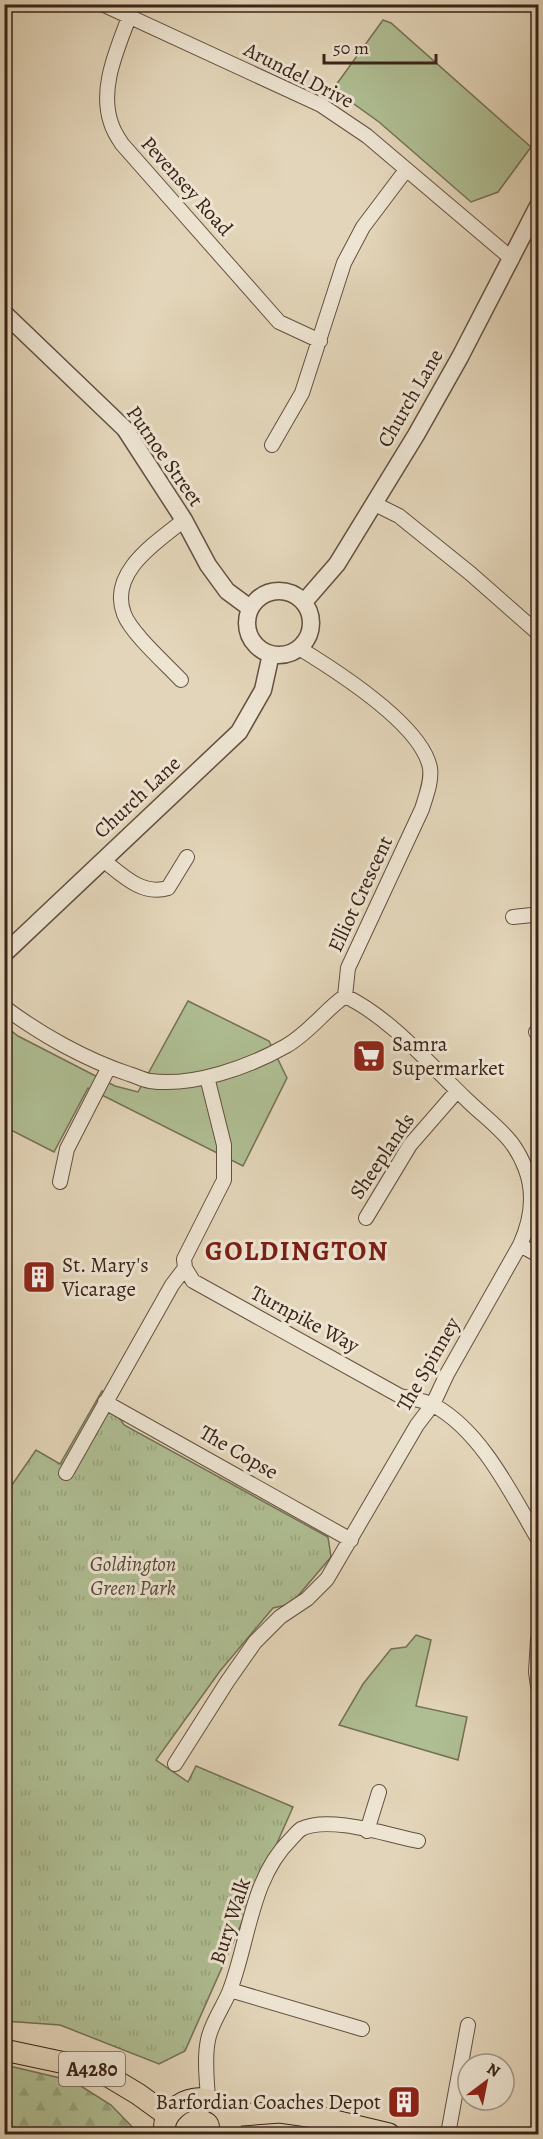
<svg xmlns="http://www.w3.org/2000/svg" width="543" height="2139" font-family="Alegreya,serif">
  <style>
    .grass { fill: #afbe93; stroke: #747056; stroke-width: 1.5 }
    .forest { fill: url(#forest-firs); stroke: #747056; stroke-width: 1.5 }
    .park { fill: url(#park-tufts); stroke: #747056; stroke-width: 1.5 }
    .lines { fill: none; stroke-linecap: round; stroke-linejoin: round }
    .stream { stroke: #737b79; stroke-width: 4.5 }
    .minor-casing { stroke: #645040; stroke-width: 16 }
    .tertiary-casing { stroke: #645040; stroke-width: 19 }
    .primary-casing { stroke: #3a2318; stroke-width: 23 }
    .minor { stroke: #ede4d2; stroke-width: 14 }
    .tertiary { stroke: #ede4d2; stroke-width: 16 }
    .primary { stroke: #e3d5b9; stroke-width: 21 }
    .labels { text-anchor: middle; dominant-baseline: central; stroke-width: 6; stroke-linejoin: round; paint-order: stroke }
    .shield { fill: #ede4d2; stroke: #705d50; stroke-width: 1.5 }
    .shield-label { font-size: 20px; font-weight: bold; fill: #3a2318 }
    .street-label { font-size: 21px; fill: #3a2318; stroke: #ede4d2 }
    .poi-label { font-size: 21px; fill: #3a2318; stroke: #ede4d2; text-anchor: start }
    .park-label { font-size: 21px; font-style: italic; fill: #574a37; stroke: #ede4d2 }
    .district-label { font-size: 27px; font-weight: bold; letter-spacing: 1.5px; fill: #7a1f14; stroke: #ede4d2 }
  </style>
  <defs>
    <pattern id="forest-firs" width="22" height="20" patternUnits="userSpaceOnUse" patternTransform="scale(1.5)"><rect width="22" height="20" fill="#afbe93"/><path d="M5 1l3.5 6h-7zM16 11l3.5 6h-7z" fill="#97a37e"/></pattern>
    <pattern id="park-tufts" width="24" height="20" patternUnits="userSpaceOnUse" patternTransform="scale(1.5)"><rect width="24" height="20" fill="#afbe93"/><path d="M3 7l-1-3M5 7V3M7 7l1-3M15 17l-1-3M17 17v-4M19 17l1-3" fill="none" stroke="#97a37e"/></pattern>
  </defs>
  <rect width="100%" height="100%" fill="#e3d5b9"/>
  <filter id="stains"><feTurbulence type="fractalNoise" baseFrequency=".00333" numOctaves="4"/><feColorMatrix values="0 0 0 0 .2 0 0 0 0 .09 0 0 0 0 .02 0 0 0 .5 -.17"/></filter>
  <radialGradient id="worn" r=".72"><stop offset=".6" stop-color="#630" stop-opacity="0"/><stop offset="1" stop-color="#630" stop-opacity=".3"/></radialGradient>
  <path class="grass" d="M 383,20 L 391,23 L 531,147 L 498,192 L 471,202 L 379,122 L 336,91 L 336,85 Z
    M 188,1001 L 269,1041 L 287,1078 L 243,1166 L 88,1088 L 54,1152 L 5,1127 L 4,1025 L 18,1036 L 115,1086 L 138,1092 Z
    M 416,1635 L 431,1640 L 416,1706 L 467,1717 L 458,1760 L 339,1725 L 363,1684 L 391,1649 L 406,1647 Z"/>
  <path class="forest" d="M 5,2065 L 73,2081 L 111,2105 L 139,2134 L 8,2134 L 5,2132 Z"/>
  <path class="park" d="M 102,1391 L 124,1425 L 328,1537 L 331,1557 L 291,1604 L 273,1608 L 220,1671 L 156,1760 L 188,1782 L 196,1766 L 293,1807 L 185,2051 L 159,2064 L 60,2025 L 5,2021 L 5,1495 L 36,1450 L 60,1464 Z"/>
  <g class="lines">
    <path class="stream" d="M 4,2130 L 16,2134"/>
    <defs>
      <path id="minor" d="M 102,4 L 321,105 L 367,136 L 512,259
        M 129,17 C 117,50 99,88 111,123 C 113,130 118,138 122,144 L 279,322 L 320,341
        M 272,445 L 302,393 L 344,263 L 363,227 L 406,170
        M 375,504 L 399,516 L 471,574 L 538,633
        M 181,680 C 166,664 131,633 124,614 C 108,572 157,542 184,520
        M 103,860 C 122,875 142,896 168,888 L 187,857
        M 513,917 L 532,915
        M 4,1007 C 40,1034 86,1060 129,1074 C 136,1076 143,1080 150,1081 C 193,1087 249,1067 286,1046 C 309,1033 324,1011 345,996 L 348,968 L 422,809 C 426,796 432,781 430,768 C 422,725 335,670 299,648
        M 536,1032 L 538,1030
        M 207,1077 L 224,1145 L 224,1180 L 184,1259 L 185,1268 L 193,1281 L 400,1396 C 411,1399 425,1400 435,1406 C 482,1432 512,1495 538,1539
        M 60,1182 L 67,1149 L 109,1067
        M 366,1218 L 410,1145 L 457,1091
        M 520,1245 L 538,1255
        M 105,1402 L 351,1540
        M 66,1473 L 172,1285 L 185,1268
        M 538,1639 L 536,1672 L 538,1686
        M 175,1764 L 227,1682 L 255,1642 L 280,1617 L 307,1599 L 327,1579 L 417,1425 L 433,1404 L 447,1374 L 520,1245 C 531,1221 535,1195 526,1170 C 523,1162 518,1152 513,1145 C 503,1130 480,1113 467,1100 C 430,1065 391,1018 345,996
        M 367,1831 L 379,1792
        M 230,1990 L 362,2029
        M 208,2099 C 207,2080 204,2059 208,2040 C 211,2023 224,2006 230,1990 C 249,1940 251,1878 291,1839 C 294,1836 298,1831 301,1829 C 329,1815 388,1835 418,1841
        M 448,2134 L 468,2025"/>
      <path id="tertiary" d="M 4,313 L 125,429 L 184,520 L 208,565 L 227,591 L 250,608
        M247 623a32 32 0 1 1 64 0a32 32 0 1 1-64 0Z
        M 304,602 L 337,564 L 416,435 L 460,357 L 538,206
        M 4,954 L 239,732 L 263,690 L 271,654"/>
      <path id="primary" d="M 4,2050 L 98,2070 L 138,2094 L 167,2115
        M 228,2116 L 280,2112 L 322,2118 L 389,2134
        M 165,2134 C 163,2124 166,2116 174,2109 C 197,2087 236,2103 230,2134"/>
    </defs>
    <use href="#minor" class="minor-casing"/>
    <use href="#tertiary" class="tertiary-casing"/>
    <use href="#primary" class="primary-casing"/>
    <use href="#minor" class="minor"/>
    <use href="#tertiary" class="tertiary"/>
    <use href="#primary" class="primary"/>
  </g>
  <defs>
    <symbol id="supermarket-square" viewBox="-11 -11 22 22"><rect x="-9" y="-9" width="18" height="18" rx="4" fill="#8f2418" stroke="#ede4d2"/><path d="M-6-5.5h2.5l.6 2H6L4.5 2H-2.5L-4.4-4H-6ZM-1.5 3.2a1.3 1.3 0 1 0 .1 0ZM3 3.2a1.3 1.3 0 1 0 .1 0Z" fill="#fff"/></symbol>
    <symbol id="building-square" viewBox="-11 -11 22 22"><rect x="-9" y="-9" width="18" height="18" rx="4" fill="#8f2418" stroke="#ede4d2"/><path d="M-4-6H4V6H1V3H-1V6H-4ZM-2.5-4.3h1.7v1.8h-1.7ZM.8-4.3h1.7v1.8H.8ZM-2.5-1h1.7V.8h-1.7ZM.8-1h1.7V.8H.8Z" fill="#fff"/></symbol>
  </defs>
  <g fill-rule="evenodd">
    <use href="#supermarket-square" x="350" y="1037" width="38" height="38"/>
    <use href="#building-square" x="20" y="1258" width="38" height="38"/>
    <use href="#building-square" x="385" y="2083" width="38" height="38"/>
  </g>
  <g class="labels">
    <rect class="shield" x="59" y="2052" width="66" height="34" rx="4.5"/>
    <g class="shield-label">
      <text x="92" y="2069">A4280</text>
    </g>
    <g class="street-label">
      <text transform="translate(299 75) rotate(27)">Arundel Drive</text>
      <text transform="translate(187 186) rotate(48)">Pevensey Road</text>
      <text transform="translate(410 398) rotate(-60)">Church Lane</text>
      <text transform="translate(165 456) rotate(55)">Putnoe Street</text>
      <text transform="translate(137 797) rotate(-43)">Church Lane</text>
      <text transform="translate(360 894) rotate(-65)">Elliot Crescent</text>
      <text transform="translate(382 1156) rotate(-56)">Sheeplands</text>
      <text transform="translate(305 1319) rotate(28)">Turnpike Way</text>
      <text transform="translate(428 1364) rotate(-60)">The Spinney</text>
      <text transform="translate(239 1452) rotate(30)">The Copse</text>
      <text transform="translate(230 1921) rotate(-72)">Bury Walk</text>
    </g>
    <g class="poi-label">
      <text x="392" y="1044">Samra<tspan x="392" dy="24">Supermarket</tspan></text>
      <text x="62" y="1265">St. Mary's<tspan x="62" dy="24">Vicarage</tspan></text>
      <text x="381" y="2102" text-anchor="end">Barfordian Coaches Depot</text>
    </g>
    <g class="park-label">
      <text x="133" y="1564">Goldington<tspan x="133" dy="24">Green Park</tspan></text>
    </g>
    <g class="district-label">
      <text x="297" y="1251">GOLDINGTON</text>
    </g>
  </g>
  <rect width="543" height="2139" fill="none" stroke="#e3d5b9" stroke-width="24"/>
  <rect x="6" y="6" width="531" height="2127" fill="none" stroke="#3a2318" stroke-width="3"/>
  <rect x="12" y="12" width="519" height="2115" fill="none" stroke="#3a2318" stroke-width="1.5"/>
  <g transform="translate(486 2082) rotate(32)"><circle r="28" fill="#ede4d2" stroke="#a59788" stroke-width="1.5"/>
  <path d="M0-4.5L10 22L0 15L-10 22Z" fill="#8f2418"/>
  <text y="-9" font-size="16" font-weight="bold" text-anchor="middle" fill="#3a2318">N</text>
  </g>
  <path d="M324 54v9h112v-9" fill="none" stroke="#3a2318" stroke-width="3"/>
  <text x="333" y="54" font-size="18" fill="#3a2318" stroke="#ede4d2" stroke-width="4.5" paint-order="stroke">50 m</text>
  <rect width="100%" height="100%" filter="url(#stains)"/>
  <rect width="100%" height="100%" fill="url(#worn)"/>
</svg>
